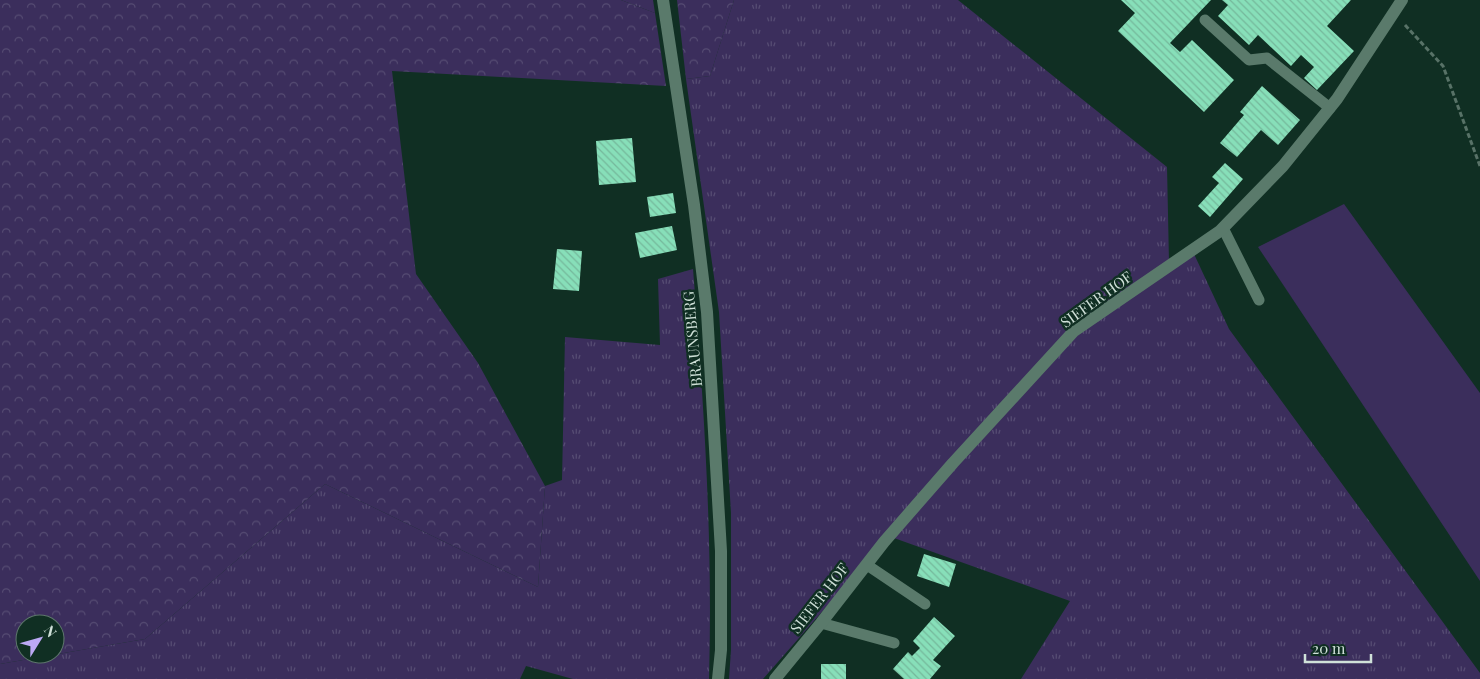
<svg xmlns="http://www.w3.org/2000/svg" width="1480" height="679" font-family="'Playfair Display',serif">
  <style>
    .grass { fill: url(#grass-tufts) }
    .forest { fill: url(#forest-crowns); fill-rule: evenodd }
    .pitch { fill: #3b2e5c }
    .building { fill: url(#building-back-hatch) }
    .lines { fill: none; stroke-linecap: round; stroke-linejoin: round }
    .path { stroke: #587267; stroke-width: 3; stroke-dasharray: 5 2.5; stroke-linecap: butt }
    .lane { stroke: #5a7a6b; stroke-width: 11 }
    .street { stroke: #5a7a6b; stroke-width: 12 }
    .secondary { stroke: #5a7a6b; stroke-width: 12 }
    .labels { text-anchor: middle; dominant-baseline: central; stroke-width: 5; stroke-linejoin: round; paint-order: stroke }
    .street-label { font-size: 15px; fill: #d0e1d9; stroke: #102f23 }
  </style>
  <defs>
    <pattern id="grass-tufts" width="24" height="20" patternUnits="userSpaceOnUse" patternTransform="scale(1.25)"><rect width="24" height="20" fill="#3b2e5c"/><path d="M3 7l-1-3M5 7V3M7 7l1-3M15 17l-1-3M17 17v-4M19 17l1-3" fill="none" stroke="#564c73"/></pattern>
    <pattern id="forest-crowns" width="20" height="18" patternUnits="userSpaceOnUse" patternTransform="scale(1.25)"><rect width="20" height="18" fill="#3b2e5c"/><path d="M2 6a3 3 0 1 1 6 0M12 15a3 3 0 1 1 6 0" fill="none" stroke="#564c73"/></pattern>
    <pattern id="building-back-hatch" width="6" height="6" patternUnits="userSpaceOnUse" patternTransform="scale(1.25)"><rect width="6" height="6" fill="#87dfb9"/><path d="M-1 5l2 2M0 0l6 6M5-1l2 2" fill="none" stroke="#75b89b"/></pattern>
  </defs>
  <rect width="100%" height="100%" fill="#102f23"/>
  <path class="grass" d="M 621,0 L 653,0 L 655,13 Z
    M 734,0 L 958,0 L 1167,167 L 1169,262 L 1071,328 L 763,679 L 729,679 L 731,650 L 731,513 L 719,312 L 686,79 L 710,76 Z
    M 1194,254 L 1229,329 L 1480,673 L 1480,679 L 1021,679 L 1070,601 L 894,538 L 956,466 L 1078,334 Z
    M 693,269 C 704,405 713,542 709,679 L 573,679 L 526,666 L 520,679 L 0,679 L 0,664 L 145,639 L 325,484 L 538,587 L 545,486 L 562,480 L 565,337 L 660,345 L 658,279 Z"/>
  <path class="forest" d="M 0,0 L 621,0 L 655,13 L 666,86 L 392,71 L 416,274 L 478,363 L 545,486 L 538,587 L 325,484 L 145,639 L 0,664 ZM 25,624 L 55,624 L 55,654 L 25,654 Z
    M 677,0 L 734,0 L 710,76 L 686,79 Z"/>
  <path class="pitch" d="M 1344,204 L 1480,393 L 1480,581 L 1258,247 Z"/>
  <path class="building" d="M 1121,0 L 1211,0 L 1170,43 L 1180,52 L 1192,40 L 1234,80 L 1204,112 L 1118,31 L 1135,13 Z
    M 1222,0 L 1351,0 L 1327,26 L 1354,51 L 1317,90 L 1304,78 L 1314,67 L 1301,55 L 1291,66 L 1258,35 L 1249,45 L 1218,16 L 1228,5 Z
    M 1262,86 L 1300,120 L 1278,145 L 1261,130 L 1237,157 L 1220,143 L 1244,115 L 1240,112 Z
    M 632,138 L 636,182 L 599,185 L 596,141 Z
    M 1225,163 L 1243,179 L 1210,217 L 1198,206 L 1219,183 L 1212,177 Z
    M 673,193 L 676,213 L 650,217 L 647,197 Z
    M 672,226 L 677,250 L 640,258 L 635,233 Z
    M 557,249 L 582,251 L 579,291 L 553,289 Z
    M 924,554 L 956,564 L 949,587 L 917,576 Z
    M 934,617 L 955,636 L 933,660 L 941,666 L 930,679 L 904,679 L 893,669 L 908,652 L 912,656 L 920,648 L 913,641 Z
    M 821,664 L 846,664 L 846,679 L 821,679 Z"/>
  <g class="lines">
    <path class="path" d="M 1405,25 L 1443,66 L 1480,166"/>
    <path class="lane" d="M 1205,20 L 1249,60 L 1267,58 L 1330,108
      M 1223,228 L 1259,300
      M 867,565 L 925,604
      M 821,623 L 894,643"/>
    <path class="street" d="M 775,679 L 821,623 L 884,542 L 953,463 L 1074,331 L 1220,231 L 1283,166 L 1337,99 L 1402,0"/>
    <path class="secondary" d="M 663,0 L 694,205 L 707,312 L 721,551 L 721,650 L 718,679"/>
  </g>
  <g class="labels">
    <g class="street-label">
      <text transform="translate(1096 299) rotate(-36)">SIEFER HOF</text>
      <text transform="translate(692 339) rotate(-95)">BRAUNSBERG</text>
      <text transform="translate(819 598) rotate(-52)">SIEFER HOF</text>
    </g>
  </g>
  <g transform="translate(40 639) rotate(53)"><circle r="24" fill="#102f23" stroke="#5d766c"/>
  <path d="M0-4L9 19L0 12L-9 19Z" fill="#bca9f5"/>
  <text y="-8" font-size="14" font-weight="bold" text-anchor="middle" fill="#d0e1d9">N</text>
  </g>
  <path d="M1305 654v8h66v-8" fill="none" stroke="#d0e1d9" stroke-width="2.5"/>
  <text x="1312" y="654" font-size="15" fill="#d0e1d9" stroke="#102f23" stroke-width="4" paint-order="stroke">20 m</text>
</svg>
